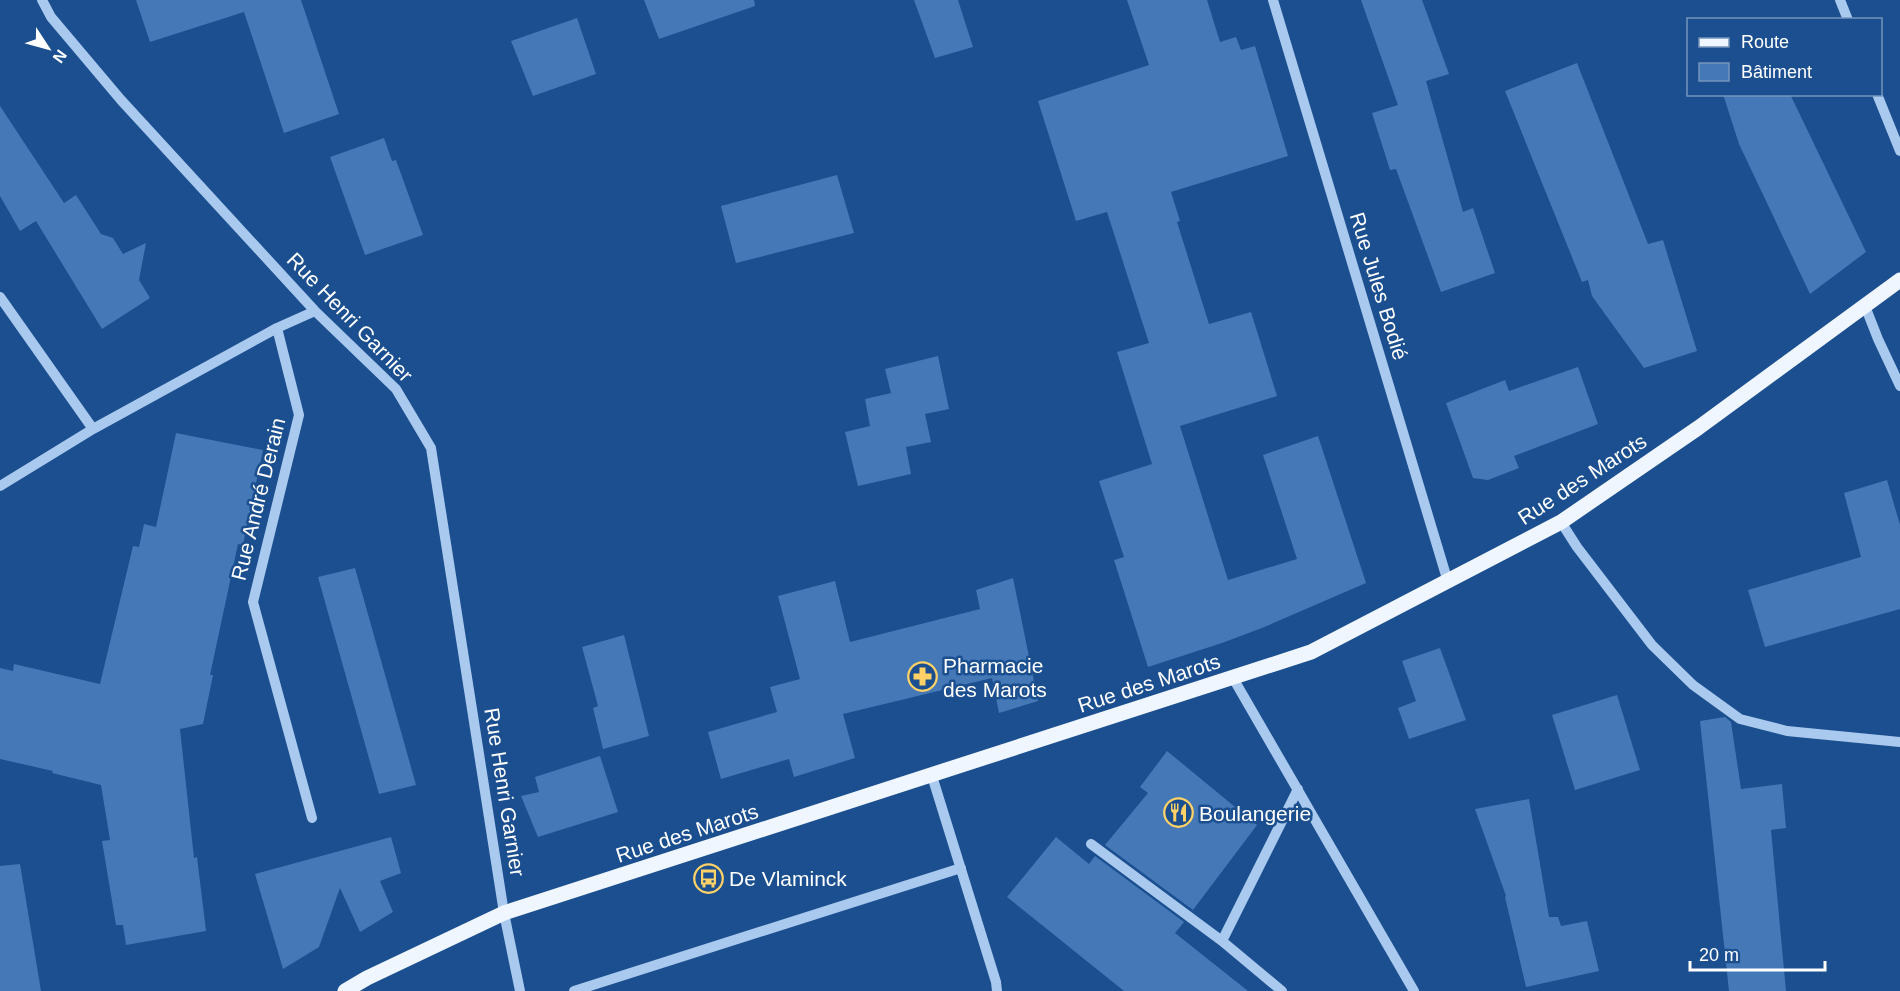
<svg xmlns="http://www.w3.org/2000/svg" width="1900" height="991" font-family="Helvetica,sans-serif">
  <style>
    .building { fill: #4478b7 }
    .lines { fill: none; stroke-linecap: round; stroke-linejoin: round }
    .minor { stroke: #a9c9ee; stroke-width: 10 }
    .major { stroke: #f0f6ff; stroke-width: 15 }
    .labels { text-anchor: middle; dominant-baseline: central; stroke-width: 5; stroke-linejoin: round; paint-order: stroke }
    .street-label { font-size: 21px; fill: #fff; stroke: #1b4f8f }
    .poi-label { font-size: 21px; fill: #fff; stroke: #1b4f8f; text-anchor: start }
  </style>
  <rect width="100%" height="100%" fill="#1b4f8f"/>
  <path class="building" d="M 136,0 L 301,0 L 339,114 L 284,133 L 244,12 L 150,42 Z
    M 644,0 L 754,0 L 755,6 L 659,39 Z
    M 914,0 L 958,0 L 973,47 L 935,58 Z
    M 1127,0 L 1207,0 L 1220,42 L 1236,37 L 1241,50 L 1255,46 L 1288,156 L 1171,192 L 1180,221 L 1177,222 L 1209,324 L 1251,312 L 1277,396 L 1180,426 L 1228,580 L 1297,559 L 1263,455 L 1318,436 L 1366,583 L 1262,628 L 1222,643 L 1148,667 L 1114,560 L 1124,557 L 1099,481 L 1152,464 L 1117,352 L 1149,343 L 1107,212 L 1076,221 L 1038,101 L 1149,65 Z
    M 1361,0 L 1422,0 L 1449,74 L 1426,81 L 1463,212 L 1473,208 L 1495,273 L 1441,292 L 1396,169 L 1390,170 L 1372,113 L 1398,105 Z
    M 577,18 L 596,74 L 533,96 L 511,41 Z
    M 1577,63 L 1648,244 L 1663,240 L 1697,351 L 1644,368 L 1592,296 L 1588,280 L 1582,282 L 1505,91 Z
    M 1723,94 L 1790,94 L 1866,252 L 1810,294 L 1739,144 Z
    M 0,106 L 64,203 L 76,195 L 101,234 L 113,238 L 123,254 L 146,243 L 139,280 L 150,298 L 102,329 L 36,221 L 20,231 L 0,196 Z
    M 384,138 L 392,161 L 396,160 L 423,235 L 365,255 L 330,157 Z
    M 837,175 L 854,233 L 736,263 L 721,206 Z
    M 938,356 L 949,409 L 925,414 L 931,442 L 906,447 L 911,474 L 858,486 L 845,432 L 870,426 L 865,399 L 891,393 L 885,369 Z
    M 1578,367 L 1598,424 L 1514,456 L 1519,468 L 1488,480 L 1473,478 L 1446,403 L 1505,380 L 1509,391 Z
    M 176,433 L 263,450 L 243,545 L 238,544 L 210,675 L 213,675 L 203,724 L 180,729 L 194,858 L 197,857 L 206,931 L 126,945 L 123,925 L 116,925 L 102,841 L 110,840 L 101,785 L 52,773 L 53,771 L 0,759 L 0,668 L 13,671 L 14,664 L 100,684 L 133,546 L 139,547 L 144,524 L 156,527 Z
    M 1887,480 L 1900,525 L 1900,609 L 1765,647 L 1748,590 L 1861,557 L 1844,493 Z
    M 355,568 L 416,785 L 379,794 L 318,577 Z
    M 1013,578 L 1038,701 L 999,713 L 992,678 L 843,714 L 855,758 L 794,777 L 789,759 L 721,779 L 708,732 L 777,712 L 770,687 L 800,679 L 778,596 L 835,581 L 850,642 L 980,609 L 976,590 Z
    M 624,635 L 649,736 L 603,749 L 593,708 L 598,706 L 582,647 Z
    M 1440,648 L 1466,720 L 1409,739 L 1398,708 L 1416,701 L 1402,661 Z
    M 1617,695 L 1640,770 L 1575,790 L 1552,715 Z
    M 1725,717 L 1731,722 L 1741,789 L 1782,784 L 1786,828 L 1771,830 L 1786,991 L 1729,991 L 1700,721 Z
    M 1167,751 L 1257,825 L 1193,910 L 1105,845 L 1148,793 L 1140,787 Z
    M 600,756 L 618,812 L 538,837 L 521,796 L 539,792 L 535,777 Z
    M 1529,799 L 1549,917 L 1558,917 L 1561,926 L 1587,921 L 1599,971 L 1526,987 L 1505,897 L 1506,896 L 1475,809 Z
    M 391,837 L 401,873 L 380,881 L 393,912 L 360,932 L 340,888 L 319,947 L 283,969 L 255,874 Z
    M 1056,837 L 1089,864 L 1095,856 L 1184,922 L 1175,933 L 1248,991 L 1124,991 L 1007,897 Z
    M 20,864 L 41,991 L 0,991 L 0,866 Z"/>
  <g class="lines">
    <path class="minor" d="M 42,0 L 51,17 L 121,100 L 315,311 L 396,389 L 431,448 L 504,913 L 520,991
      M 1273,0 L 1448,582
      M 1840,0 L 1848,20
      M 1877,94 L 1900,151
      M 0,297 L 93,429
      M 1865,306 L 1878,339 L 1900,386
      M 277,328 L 299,415 L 253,602 L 312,818
      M 0,486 L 93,429 L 277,328 L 315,311
      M 1561,522 L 1577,547 L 1652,645 L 1693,685 L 1740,719 L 1787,731 L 1900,742
      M 1233,678 L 1414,991
      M 932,776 L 996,982 L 997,991
      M 1091,844 L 1222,941 L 1282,991
      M 1222,941 L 1298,789
      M 574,991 L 961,868"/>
    <path class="major" d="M 345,991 L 367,978 L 504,913 L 1311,652 L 1561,522 L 1698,428 L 1900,280"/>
  </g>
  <defs>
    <symbol id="pharmacy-ring" viewBox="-11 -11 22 22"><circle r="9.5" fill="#1b4f8f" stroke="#ffd166" stroke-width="1.5"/><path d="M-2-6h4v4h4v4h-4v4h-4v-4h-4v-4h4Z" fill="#ffd166"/></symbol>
    <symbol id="restaurant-ring" viewBox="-11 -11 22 22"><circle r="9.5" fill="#1b4f8f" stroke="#ffd166" stroke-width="1.5"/><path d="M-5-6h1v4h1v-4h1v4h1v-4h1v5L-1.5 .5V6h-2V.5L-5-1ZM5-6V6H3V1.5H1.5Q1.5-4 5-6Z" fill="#ffd166"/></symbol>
    <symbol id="bus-ring" viewBox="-11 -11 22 22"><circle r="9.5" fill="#1b4f8f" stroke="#ffd166" stroke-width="1.5"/><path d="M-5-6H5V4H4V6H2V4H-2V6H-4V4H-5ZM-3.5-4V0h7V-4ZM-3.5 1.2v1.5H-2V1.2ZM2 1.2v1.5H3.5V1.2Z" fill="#ffd166"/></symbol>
  </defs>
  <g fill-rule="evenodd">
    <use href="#pharmacy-ring" x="906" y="660" width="33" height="33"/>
    <use href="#restaurant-ring" x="1162" y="796" width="33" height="33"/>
    <use href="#bus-ring" x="692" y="862" width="33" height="33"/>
  </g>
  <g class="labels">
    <g class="street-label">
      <text transform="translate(1379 286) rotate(73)">Rue Jules Bodié</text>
      <text transform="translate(350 317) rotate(46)">Rue Henri Garnier</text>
      <text transform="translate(1582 479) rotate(-33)">Rue des Marots</text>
      <text transform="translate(258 499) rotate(-76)">Rue André Derain</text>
      <text transform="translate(1149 683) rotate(-18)">Rue des Marots</text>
      <text transform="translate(505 792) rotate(81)">Rue Henri Garnier</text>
      <text transform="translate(687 833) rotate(-18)">Rue des Marots</text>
    </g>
    <g class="poi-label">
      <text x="943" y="665">Pharmacie<tspan x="943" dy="24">des Marots</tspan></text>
      <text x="1199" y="813">Boulangerie</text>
      <text x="729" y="878">De Vlaminck</text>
    </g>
  </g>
  <rect x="1687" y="18" width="195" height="78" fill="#1b4f8f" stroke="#7695bc" stroke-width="1.5"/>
  <rect x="1699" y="38" width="30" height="9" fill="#f0f6ff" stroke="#7695bc" stroke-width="1.5"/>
  <text x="1741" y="48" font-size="18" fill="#ffffff">Route</text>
  <rect x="1699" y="63" width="30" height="18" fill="#4478b7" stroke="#7695bc" stroke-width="1.5"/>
  <text x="1741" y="78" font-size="18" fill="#ffffff">Bâtiment</text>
  <g transform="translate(48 48) rotate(126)" stroke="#1b4f8f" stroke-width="4.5" paint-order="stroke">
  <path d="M0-4.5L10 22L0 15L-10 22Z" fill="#ffffff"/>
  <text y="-9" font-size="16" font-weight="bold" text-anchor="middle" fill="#ffffff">N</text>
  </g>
  <path d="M1690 961v9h135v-9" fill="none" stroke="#ffffff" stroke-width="3"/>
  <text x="1699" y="961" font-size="18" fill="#ffffff" stroke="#1b4f8f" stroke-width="4.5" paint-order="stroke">20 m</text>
</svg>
